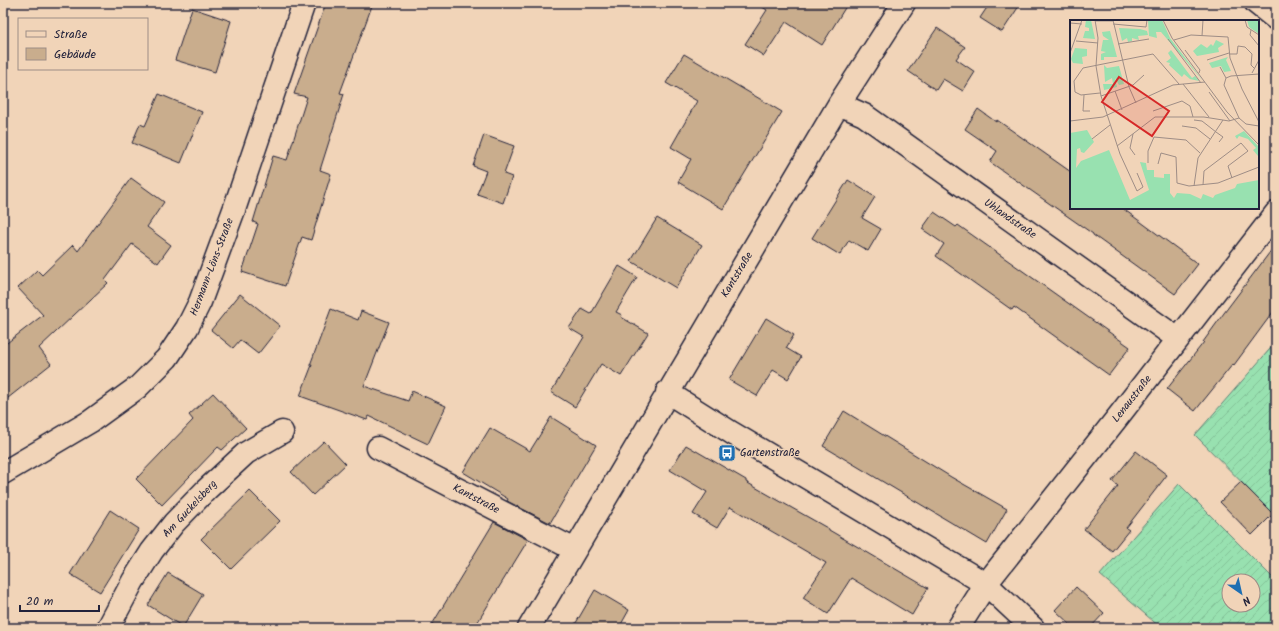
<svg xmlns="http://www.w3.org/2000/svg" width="1279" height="631" font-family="Kalam,sans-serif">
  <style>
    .garden { fill: url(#garden-furrows); stroke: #5d8276; fill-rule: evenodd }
    .building { fill: #c9ad8d; stroke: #22223b }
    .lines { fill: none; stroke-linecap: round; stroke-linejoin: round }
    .street-casing { stroke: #22223b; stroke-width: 25 }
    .street { stroke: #f1d4b8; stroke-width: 22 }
    .labels { text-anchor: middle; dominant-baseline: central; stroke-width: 3; stroke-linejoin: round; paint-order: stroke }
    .street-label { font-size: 11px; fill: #22223b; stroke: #f1d4b8 }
    .poi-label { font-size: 11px; fill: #22223b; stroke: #f1d4b8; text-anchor: start }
    .inset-road { fill: none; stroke: #9e8d86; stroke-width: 1 }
    .view { fill: #d62828; fill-opacity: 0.15; stroke: #d62828; stroke-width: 2 }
    .inset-edge { fill: none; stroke: #22223b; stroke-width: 2 }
  </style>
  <defs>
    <pattern id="garden-furrows" width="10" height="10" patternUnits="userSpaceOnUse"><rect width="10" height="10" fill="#98e1b0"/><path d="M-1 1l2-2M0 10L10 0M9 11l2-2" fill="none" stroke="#83c198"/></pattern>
  </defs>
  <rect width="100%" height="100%" fill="#f1d4b8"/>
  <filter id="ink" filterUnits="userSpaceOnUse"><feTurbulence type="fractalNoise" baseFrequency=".025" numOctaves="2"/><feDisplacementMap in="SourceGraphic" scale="8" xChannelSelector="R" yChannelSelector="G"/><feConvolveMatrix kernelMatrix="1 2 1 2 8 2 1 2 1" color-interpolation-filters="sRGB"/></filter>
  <g filter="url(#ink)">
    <path class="garden" d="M 1276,342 L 1276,517 L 1195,435 Z
      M 1179,484 L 1276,581 L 1276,628 L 1161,628 L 1100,575 ZM 1229,581 L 1253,581 L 1253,605 L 1229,605 Z"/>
    <path class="building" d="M 326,3 L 373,3 L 340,93 L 344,94 L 320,170 L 331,174 L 311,240 L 302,237 L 285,286 L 242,272 L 258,224 L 253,222 L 273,156 L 287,160 L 307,97 L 294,94 Z
      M 756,3 L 848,3 L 822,45 L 786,22 L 764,56 L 745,44 L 767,10 Z
      M 990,3 L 1021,3 L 1002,32 L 980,18 Z
      M 192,8 L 231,21 L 215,72 L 175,60 Z
      M 937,28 L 965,47 L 956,59 L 975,72 L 963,91 L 943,79 L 936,90 L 908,71 Z
      M 684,54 L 782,112 L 723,209 L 678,182 L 691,159 L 671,147 L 697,101 L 666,83 Z
      M 159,94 L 202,112 L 181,163 L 132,143 L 140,124 L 145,126 Z
      M 978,109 L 996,122 L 997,120 L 1071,172 L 1071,208 L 1122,208 L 1198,264 L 1175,294 L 1093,235 L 1093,234 L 990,162 L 997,151 L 965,129 Z
      M 484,135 L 514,146 L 504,174 L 512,177 L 503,203 L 477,194 L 486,171 L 473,166 Z
      M 131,178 L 164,202 L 147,227 L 171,245 L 158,263 L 132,244 L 105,280 L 108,283 L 39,348 L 51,364 L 3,402 L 3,346 L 43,315 L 18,288 L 37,270 L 42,275 L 73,245 L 78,251 Z
      M 848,180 L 875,197 L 862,218 L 881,229 L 868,251 L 849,240 L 840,255 L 812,238 Z
      M 934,212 L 956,227 L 958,225 L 1130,347 L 1109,375 L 1014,307 L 1012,310 L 936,256 L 944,244 L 922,229 Z
      M 657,218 L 702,245 L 676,288 L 631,261 Z
      M 1276,244 L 1276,308 L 1234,365 L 1233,364 L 1195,411 L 1167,389 L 1204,342 L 1203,342 L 1224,313 Z
      M 619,266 L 637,277 L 616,312 L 622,315 L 621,317 L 648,333 L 621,376 L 601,364 L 575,407 L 551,392 L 584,337 L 569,328 L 582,309 L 591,314 Z
      M 240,294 L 280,326 L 258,354 L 240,340 L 233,348 L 211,330 Z
      M 331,309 L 358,320 L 361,311 L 389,322 L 364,386 L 408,401 L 412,391 L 446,406 L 428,444 L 369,416 L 367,420 L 300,396 L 312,365 L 310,365 Z
      M 766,318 L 794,335 L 786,348 L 801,357 L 788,379 L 773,370 L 757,396 L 729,380 Z
      M 213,393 L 246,428 L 222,450 L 218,447 L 162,505 L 136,479 L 193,420 L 189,415 Z
      M 844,411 L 951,477 L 1007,509 L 987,544 L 823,446 Z
      M 551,417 L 596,445 L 550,523 L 507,501 L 508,499 L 463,472 L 490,428 L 530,451 Z
      M 324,441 L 346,464 L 313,495 L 291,472 Z
      M 686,445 L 746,480 L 746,482 L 829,529 L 829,530 L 928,588 L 912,615 L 851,578 L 828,614 L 803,598 L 826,563 L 730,507 L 717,528 L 693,514 L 707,492 L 670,470 Z
      M 1136,451 L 1167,475 L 1126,528 L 1129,530 L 1112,551 L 1084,529 L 1118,486 L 1112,481 Z
      M 1241,482 L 1273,514 L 1252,535 L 1220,502 Z
      M 250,491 L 280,521 L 231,569 L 201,539 Z
      M 110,510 L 139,529 L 100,592 L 70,574 Z
      M 494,522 L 528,540 L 474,628 L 430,628 Z
      M 168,573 L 203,594 L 183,627 L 148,605 Z
      M 1076,587 L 1104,613 L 1090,628 L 1074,628 L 1055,610 Z
      M 595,590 L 629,610 L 619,628 L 573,628 Z"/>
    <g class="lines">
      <defs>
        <path id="street" d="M 1256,3 L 1276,19
          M 839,104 L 864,115 L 1178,339
          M 667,392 L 732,433 L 986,584 L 1033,628
          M 378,448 L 575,550
          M 3,473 L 91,421 L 138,387 L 167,358 L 187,328 L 200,302 L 235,207 L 304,3
          M 108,628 L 133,581 L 152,551 L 174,523 L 206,490 L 246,453 L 282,432
          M 529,628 L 839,104 L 904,3
          M 958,628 L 986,584 L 1121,413 L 1276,213"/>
      </defs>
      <use href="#street" class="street-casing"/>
      <use href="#street" class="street"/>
    </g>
  </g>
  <defs>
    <symbol id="bus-square" viewBox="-11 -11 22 22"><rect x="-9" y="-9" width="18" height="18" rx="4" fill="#1f6fb2" stroke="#f1d4b8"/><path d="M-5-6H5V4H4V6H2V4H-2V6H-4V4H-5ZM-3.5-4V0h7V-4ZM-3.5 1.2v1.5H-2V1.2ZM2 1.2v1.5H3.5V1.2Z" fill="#fff"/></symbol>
  </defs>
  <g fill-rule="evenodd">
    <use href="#bus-square" x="717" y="443" width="20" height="20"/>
  </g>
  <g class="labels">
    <g class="street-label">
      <text transform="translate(1010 219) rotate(35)">Uhlandstraße</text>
      <text transform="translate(212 267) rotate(-69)">Hermann-Löns-Straße</text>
      <text transform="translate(737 275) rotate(-59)">Kantstraße</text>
      <text transform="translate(1132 399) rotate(-52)">Lenaustraße</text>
      <text transform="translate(476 499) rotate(28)">Kantstraße</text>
      <text transform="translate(190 509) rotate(-47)">Am Guckelsberg</text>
    </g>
    <g class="poi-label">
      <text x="740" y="453">Gartenstraße</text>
    </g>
  </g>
  <g transform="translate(1070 20)">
    <rect width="189" height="189" fill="#f1d4b8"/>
    <path d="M 5,28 L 17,29 L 17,36 L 12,37 L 13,44 L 3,43 L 1,39 Z" fill="#98e1b0"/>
    <path d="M 177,0 L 189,0 L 189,14 L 179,7 ZM 17,110 L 24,122 L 14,133 L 11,132 L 10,128 L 7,129 L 6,148 L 11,141 L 39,130 L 60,180 L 79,170 L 70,142 L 76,143 L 77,150 L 84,150 L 84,157 L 94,158 L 94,154 L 100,154 L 100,173 L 104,178 L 107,173 L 120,174 L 131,179 L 133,174 L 143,178 L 145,175 L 165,168 L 167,164 L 189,160 L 189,189 L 0,189 L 0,113 ZM 174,111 L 189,127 L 188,136 L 183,130 L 186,128 L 178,119 L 169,116 L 167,119 L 165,116 Z" fill="#98e1b0"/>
    <path d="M 78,0 L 92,0 L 100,18 L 133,61 L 91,12 L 86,12 L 87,18 L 79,16 Z" fill="#98e1b0"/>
    <path d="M 16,0 L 21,0 L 25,19 L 13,18 L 15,11 L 19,11 L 19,8 L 15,7 ZM 49,8 L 70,9 L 77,11 L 78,15 L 68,16 L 69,20 L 62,18 L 62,21 L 58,22 L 57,18 L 52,21 ZM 40,11 L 47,37 L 34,37 L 34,40 L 31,40 L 31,34 L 36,32 L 31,31 L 33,20 L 39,20 L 33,16 L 32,12 ZM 146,20 L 154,24 L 148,28 L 149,32 L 127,36 L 123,31 L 131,24 L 137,28 L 141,24 L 143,26 ZM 101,30 L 122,58 L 125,56 L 129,61 L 120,59 L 114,54 L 112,57 L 99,45 L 100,43 L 96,42 L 101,38 L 98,33 ZM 158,37 L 156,40 L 161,51 L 154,52 L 151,46 L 142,48 L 139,43 ZM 34,45 L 37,48 L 49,46 L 54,64 L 49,65 L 45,58 L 47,67 L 34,70 L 33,64 L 43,64 L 42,58 L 35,62 Z" fill="#98e1b0"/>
    <path class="inset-road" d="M 25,0 L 28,18 L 26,46 L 31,76 L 50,134 L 67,171 L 73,167 L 67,153M 43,0 L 59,67 L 66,83M 93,0 L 102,18 L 157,92 L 189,125M 175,0 L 177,7 L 189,15M 25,1 L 43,1M 0,3 L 12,4M 43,4 L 76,7 L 77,0M 181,10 L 180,15 L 189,26M 132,16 L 133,0M 98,19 L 131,63M 104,20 L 121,15 L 158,17 L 160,38 L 172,69 L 189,102M 6,21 L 28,23M 48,24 L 79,19M 115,30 L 130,50 L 129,53M 0,33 L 12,0M 159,34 L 167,34 L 168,26 L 175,27 L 182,34 L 181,45 L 184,48M 137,40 L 159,33M 150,47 L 156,58M 182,53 L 189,40M 189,54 L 161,56 L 156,58 L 154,65 L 169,98 L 176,104 L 189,106M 113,64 L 139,97M 45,71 L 52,90M 139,72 L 160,101M 30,73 L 11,75 L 5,72 L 4,61 L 13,48 L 83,34 L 109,64M 14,75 L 13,91 L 20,91M 31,76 L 63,65 L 74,55M 83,91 L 112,81 L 120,86 L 123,97M 124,100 L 132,101 L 146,112M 0,101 L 33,97 L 103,65 L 135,62M 112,106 L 126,108 L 140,119M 146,112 L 153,117 L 149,122M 63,114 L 60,128 L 65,135M 22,119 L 40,105M 47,126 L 85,97 L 134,97 L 159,101 L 169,98M 78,143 L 78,131 L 84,117 L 116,120 L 130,133M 88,144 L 91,133 L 106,137 L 107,163 L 119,166 L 148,163 L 189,147M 133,165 L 134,151 L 171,123 L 178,131 L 158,146 L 162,158M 124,166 L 128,138 L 153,100"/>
    <path class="view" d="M 49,57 L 99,91 L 82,116 L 32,82 Z"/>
    <rect width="189" height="189" class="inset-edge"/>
  </g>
  <rect width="1279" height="631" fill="none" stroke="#f1d4b8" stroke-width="16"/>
  <rect x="8" y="8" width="1263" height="615" fill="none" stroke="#22223b" stroke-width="1.5" filter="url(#ink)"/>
  <rect x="18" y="18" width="130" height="52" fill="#f1d4b8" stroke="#9e8d86"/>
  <rect x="26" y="31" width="20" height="6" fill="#f1d4b8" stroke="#9e8d86"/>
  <text x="54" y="38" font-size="12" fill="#22223b">Straße</text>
  <rect x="26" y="48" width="20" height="12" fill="#c9ad8d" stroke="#9e8d86"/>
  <text x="54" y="58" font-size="12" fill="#22223b">Gebäude</text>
  <g transform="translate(1241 593) rotate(146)"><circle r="19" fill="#f1d4b8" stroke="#9e8d86"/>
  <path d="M0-3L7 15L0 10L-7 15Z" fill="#1f6fb2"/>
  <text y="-6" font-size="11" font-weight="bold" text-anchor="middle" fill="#22223b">N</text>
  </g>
  <path d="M20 605v6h79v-6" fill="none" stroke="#22223b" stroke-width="2"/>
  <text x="26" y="605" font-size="12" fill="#22223b" stroke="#f1d4b8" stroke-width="3" paint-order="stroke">20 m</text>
</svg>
